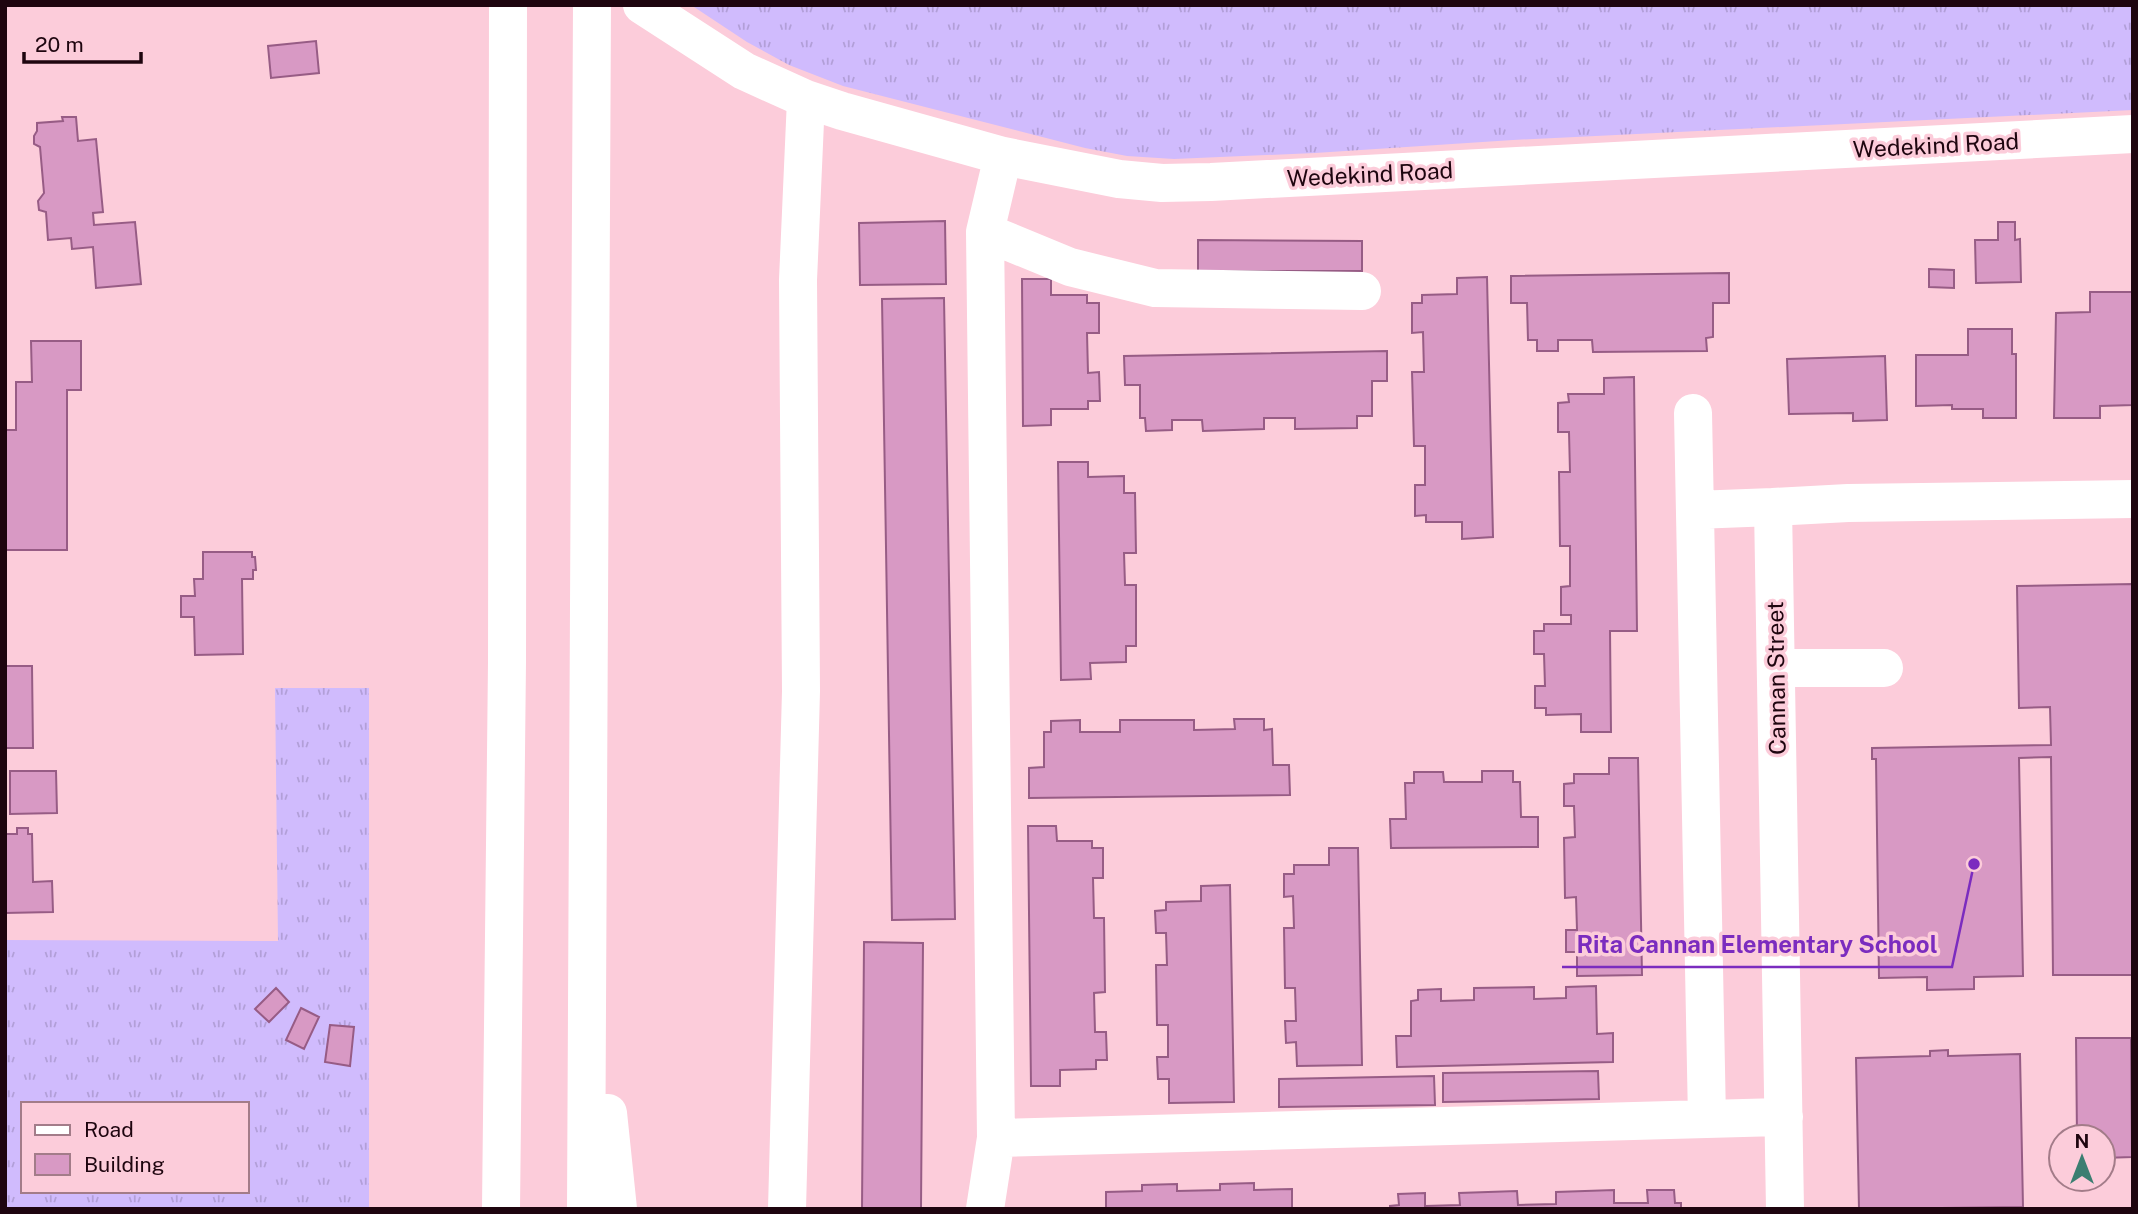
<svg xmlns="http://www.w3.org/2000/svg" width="2138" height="1214" font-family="'Public Sans',sans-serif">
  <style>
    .grass { fill: url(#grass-tufts); fill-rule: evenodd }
    .building { fill: #d899c4; stroke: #975c85; stroke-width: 2 }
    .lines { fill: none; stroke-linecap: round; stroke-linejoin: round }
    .minor { stroke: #fff; stroke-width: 38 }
    .highway { stroke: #fff; stroke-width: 38 }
    .labels { text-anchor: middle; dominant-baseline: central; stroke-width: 7; stroke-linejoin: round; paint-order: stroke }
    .street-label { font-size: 23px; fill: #1e050f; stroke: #fcccda }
    .leader { fill: none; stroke: #7b2cbf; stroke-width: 2.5 }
    .callout-dot { fill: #7b2cbf; stroke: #fcccda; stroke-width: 2.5 }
    .callout-label { font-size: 24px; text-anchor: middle; font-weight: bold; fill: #7b2cbf; stroke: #fcccda; stroke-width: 7; stroke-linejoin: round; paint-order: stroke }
  </style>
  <defs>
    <pattern id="grass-tufts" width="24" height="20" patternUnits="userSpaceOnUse" patternTransform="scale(1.75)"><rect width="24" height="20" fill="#d0bbfd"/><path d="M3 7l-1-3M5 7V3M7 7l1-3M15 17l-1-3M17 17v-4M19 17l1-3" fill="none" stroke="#b29fd8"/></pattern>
  </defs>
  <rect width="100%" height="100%" fill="#fcccda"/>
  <path class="grass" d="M 691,5 L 2133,5 L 2133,110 L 1513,140 L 1315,153 L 1174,159 L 1127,156 L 1085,148 L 843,86 L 789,65 L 747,42 Z
    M 275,688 L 369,688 L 369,1209 L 5,1209 L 5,940 L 278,941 ZM 23,1104 L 247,1104 L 247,1191 L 23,1191 Z"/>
  <path class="building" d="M 316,41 L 319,73 L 271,78 L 268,46 Z
    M 62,117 L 76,117 L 78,141 L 96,139 L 103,212 L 93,213 L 94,225 L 135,222 L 141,284 L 96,288 L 93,247 L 72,249 L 71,238 L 48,240 L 46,212 L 39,210 L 38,201 L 44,193 L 40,147 L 34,144 L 34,136 L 37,131 L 37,123 L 63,121 Z
    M 945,221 L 946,284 L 860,285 L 859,223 Z
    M 1998,222 L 2015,222 L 2015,240 L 2020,239 L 2021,282 L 1976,283 L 1975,240 L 1998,240 Z
    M 1198,240 L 1362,241 L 1362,271 L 1198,271 Z
    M 1929,269 L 1954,270 L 1954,288 L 1929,287 Z
    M 1729,273 L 1729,303 L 1713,303 L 1713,337 L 1706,338 L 1707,351 L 1593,352 L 1592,340 L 1558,340 L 1558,351 L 1537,351 L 1537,340 L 1528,340 L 1527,303 L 1511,303 L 1511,276 Z
    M 1487,277 L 1493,537 L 1462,539 L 1462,522 L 1426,522 L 1426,515 L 1415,516 L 1415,485 L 1425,485 L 1425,446 L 1414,446 L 1412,372 L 1424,372 L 1423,332 L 1412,333 L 1412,303 L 1422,303 L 1422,295 L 1457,294 L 1457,278 Z
    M 1022,279 L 1051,279 L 1051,295 L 1087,295 L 1087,303 L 1099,303 L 1099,333 L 1087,333 L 1088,373 L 1099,372 L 1100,401 L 1088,401 L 1088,409 L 1051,409 L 1051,425 L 1023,426 Z
    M 2090,292 L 2133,292 L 2133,405 L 2100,406 L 2100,418 L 2054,418 L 2056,313 L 2090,312 Z
    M 944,298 L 955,919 L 892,920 L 882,299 Z
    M 1968,329 L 2012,329 L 2012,354 L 2016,354 L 2016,418 L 1983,418 L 1983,409 L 1952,409 L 1952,405 L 1916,406 L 1916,355 L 1968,355 Z
    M 31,341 L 81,341 L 81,390 L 67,390 L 67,550 L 5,550 L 5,430 L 16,430 L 16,382 L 32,382 Z
    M 1387,351 L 1387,381 L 1372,381 L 1372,416 L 1357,416 L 1357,428 L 1295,429 L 1295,418 L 1264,418 L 1264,429 L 1203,431 L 1202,420 L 1172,420 L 1172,430 L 1146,431 L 1145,418 L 1140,418 L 1140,385 L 1125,385 L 1124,356 Z
    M 1885,356 L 1887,420 L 1853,421 L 1853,413 L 1789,414 L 1787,359 Z
    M 1634,377 L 1637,631 L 1610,631 L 1611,732 L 1581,732 L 1581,714 L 1546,715 L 1546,708 L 1535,708 L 1535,686 L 1545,686 L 1544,654 L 1534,654 L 1534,631 L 1544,631 L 1544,624 L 1571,624 L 1571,615 L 1561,615 L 1561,587 L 1570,586 L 1570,546 L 1560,546 L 1559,472 L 1570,472 L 1569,432 L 1558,432 L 1558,403 L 1569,402 L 1568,394 L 1604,394 L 1604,378 Z
    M 1058,462 L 1088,462 L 1088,477 L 1124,476 L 1124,493 L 1135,493 L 1136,553 L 1124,553 L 1125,585 L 1136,585 L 1136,646 L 1126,646 L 1126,662 L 1090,663 L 1091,679 L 1061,680 Z
    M 203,552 L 252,552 L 252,557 L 255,557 L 256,570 L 253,570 L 253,579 L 242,579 L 243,654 L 195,655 L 194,617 L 181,617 L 181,596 L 195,596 L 194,579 L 203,579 Z
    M 2133,584 L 2133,975 L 2053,975 L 2051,757 L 2019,758 L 2023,976 L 1974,977 L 1974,989 L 1927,990 L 1927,977 L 1879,978 L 1876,759 L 1872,759 L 1872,748 L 2051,745 L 2050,707 L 2019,708 L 2017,586 Z
    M 5,666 L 32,666 L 33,748 L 5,748 Z
    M 1234,719 L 1264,719 L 1264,730 L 1272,729 L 1273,765 L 1289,765 L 1290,795 L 1029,798 L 1029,768 L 1044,767 L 1044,732 L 1051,732 L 1051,721 L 1080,720 L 1080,732 L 1120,732 L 1120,720 L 1194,720 L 1194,730 L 1235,729 Z
    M 1609,758 L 1638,758 L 1642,975 L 1577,976 L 1577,952 L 1566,952 L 1566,930 L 1577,930 L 1576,897 L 1565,898 L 1564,838 L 1575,837 L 1574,806 L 1564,806 L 1564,784 L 1574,783 L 1574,774 L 1609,774 Z
    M 10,771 L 56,771 L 57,813 L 10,814 Z
    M 1482,771 L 1513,771 L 1513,782 L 1520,782 L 1521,817 L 1538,817 L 1538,847 L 1391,848 L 1390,819 L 1406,819 L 1405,783 L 1414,783 L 1414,772 L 1443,772 L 1444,782 L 1482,782 Z
    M 1028,826 L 1056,826 L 1057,841 L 1092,841 L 1092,848 L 1103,848 L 1103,878 L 1093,878 L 1094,918 L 1104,918 L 1105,992 L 1094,993 L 1095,1032 L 1106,1032 L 1107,1060 L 1096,1060 L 1096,1069 L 1060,1070 L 1060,1086 L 1031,1086 Z
    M 17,828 L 28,828 L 28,834 L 32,834 L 33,882 L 52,881 L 53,912 L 5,913 L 5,834 L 17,834 Z
    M 1329,848 L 1358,848 L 1362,1065 L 1297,1066 L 1296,1042 L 1286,1043 L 1285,1021 L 1296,1021 L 1295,988 L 1285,988 L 1284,928 L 1294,928 L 1293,896 L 1284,897 L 1284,874 L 1294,874 L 1294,865 L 1329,865 Z
    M 1230,885 L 1234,1102 L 1169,1103 L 1169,1079 L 1158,1079 L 1157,1057 L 1168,1057 L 1168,1025 L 1157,1025 L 1156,965 L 1167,965 L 1166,933 L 1156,933 L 1155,911 L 1166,910 L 1166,902 L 1201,901 L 1201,886 Z
    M 864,942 L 923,943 L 921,1209 L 862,1209 Z
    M 1596,986 L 1597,1034 L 1613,1033 L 1613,1062 L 1397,1067 L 1396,1036 L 1411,1036 L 1411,1001 L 1418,1000 L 1418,990 L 1441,989 L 1441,1001 L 1474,1000 L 1474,988 L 1534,987 L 1534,999 L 1566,998 L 1566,987 Z
    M 276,988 L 289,1002 L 269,1022 L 255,1009 Z
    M 301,1008 L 319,1017 L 304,1049 L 286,1040 Z
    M 330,1025 L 354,1027 L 350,1066 L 325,1062 Z
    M 2076,1038 L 2131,1038 L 2132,1157 L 2103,1158 L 2103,1137 L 2077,1137 Z
    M 1948,1050 L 1948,1056 L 2020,1054 L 2023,1207 L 1859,1209 L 1856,1058 L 1930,1056 L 1930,1051 Z
    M 1598,1071 L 1599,1099 L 1443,1102 L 1443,1073 Z
    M 1434,1076 L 1435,1105 L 1279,1107 L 1279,1079 Z
    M 1254,1183 L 1254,1190 L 1292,1189 L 1292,1209 L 1106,1209 L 1106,1192 L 1142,1191 L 1142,1185 L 1177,1184 L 1177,1191 L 1220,1190 L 1220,1184 Z
    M 1614,1190 L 1614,1203 L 1648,1203 L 1647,1190 L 1674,1190 L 1675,1203 L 1681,1203 L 1681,1209 L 1390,1209 L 1390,1206 L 1399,1205 L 1398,1194 L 1425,1193 L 1425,1206 L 1460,1205 L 1459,1193 L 1517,1191 L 1518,1205 L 1556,1204 L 1556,1192 Z"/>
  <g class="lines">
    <path class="minor" d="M 642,5 L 744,71 L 806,99 L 842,111 L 1003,156 L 1119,179 L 1162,183 L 1211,182 L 2133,134
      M 985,232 L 1070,267 L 1155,288 L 1362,291
      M 1693,413 L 1707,1119
      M 1695,510 L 1773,507
      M 1776,668 L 1884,668
      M 996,1138 L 1784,1117
      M 787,1209 L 801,691 L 798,280 L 806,99
      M 985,1209 L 996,1138 L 985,232 L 1003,156
      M 1785,1209 L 1773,507 L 1848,503 L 2133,499"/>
    <path class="highway" d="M 608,1113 L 618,1209
      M 501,1209 L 507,662 L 508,5
      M 586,1209 L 592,5"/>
  </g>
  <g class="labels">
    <g class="street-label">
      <text transform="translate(1936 145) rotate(-3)">Wedekind Road</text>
      <text transform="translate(1370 174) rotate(-3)">Wedekind Road</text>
      <text transform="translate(1776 678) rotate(-91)">Cannan Street</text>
    </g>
  </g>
  <path class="leader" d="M1974 864L1952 967H1562"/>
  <circle class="callout-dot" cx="1974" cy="864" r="7"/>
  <g class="callout-label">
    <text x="1757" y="953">Rita Cannan Elementary School</text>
  </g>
  <rect width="2138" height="1214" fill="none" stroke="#1e050f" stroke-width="14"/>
  <rect x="21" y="1102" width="228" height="91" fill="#fcccda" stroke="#a37c89" stroke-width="2"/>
  <rect x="35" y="1125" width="35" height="10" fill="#ffffff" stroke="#a37c89" stroke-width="2"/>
  <text x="84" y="1137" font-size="21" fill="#1e050f">Road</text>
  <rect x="35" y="1154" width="35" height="21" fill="#d899c4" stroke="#a37c89" stroke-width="2"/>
  <text x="84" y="1172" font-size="21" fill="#1e050f">Building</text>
  <g transform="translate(2082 1158)"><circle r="33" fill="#fcccda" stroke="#a37c89" stroke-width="2"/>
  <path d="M0-5L12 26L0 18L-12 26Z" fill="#3b7e71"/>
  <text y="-10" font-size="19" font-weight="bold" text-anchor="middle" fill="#1e050f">N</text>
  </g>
  <path d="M24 52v10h117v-10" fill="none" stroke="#1e050f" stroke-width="3.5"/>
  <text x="35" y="52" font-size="21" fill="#1e050f" stroke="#fcccda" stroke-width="5" paint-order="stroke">20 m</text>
</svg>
